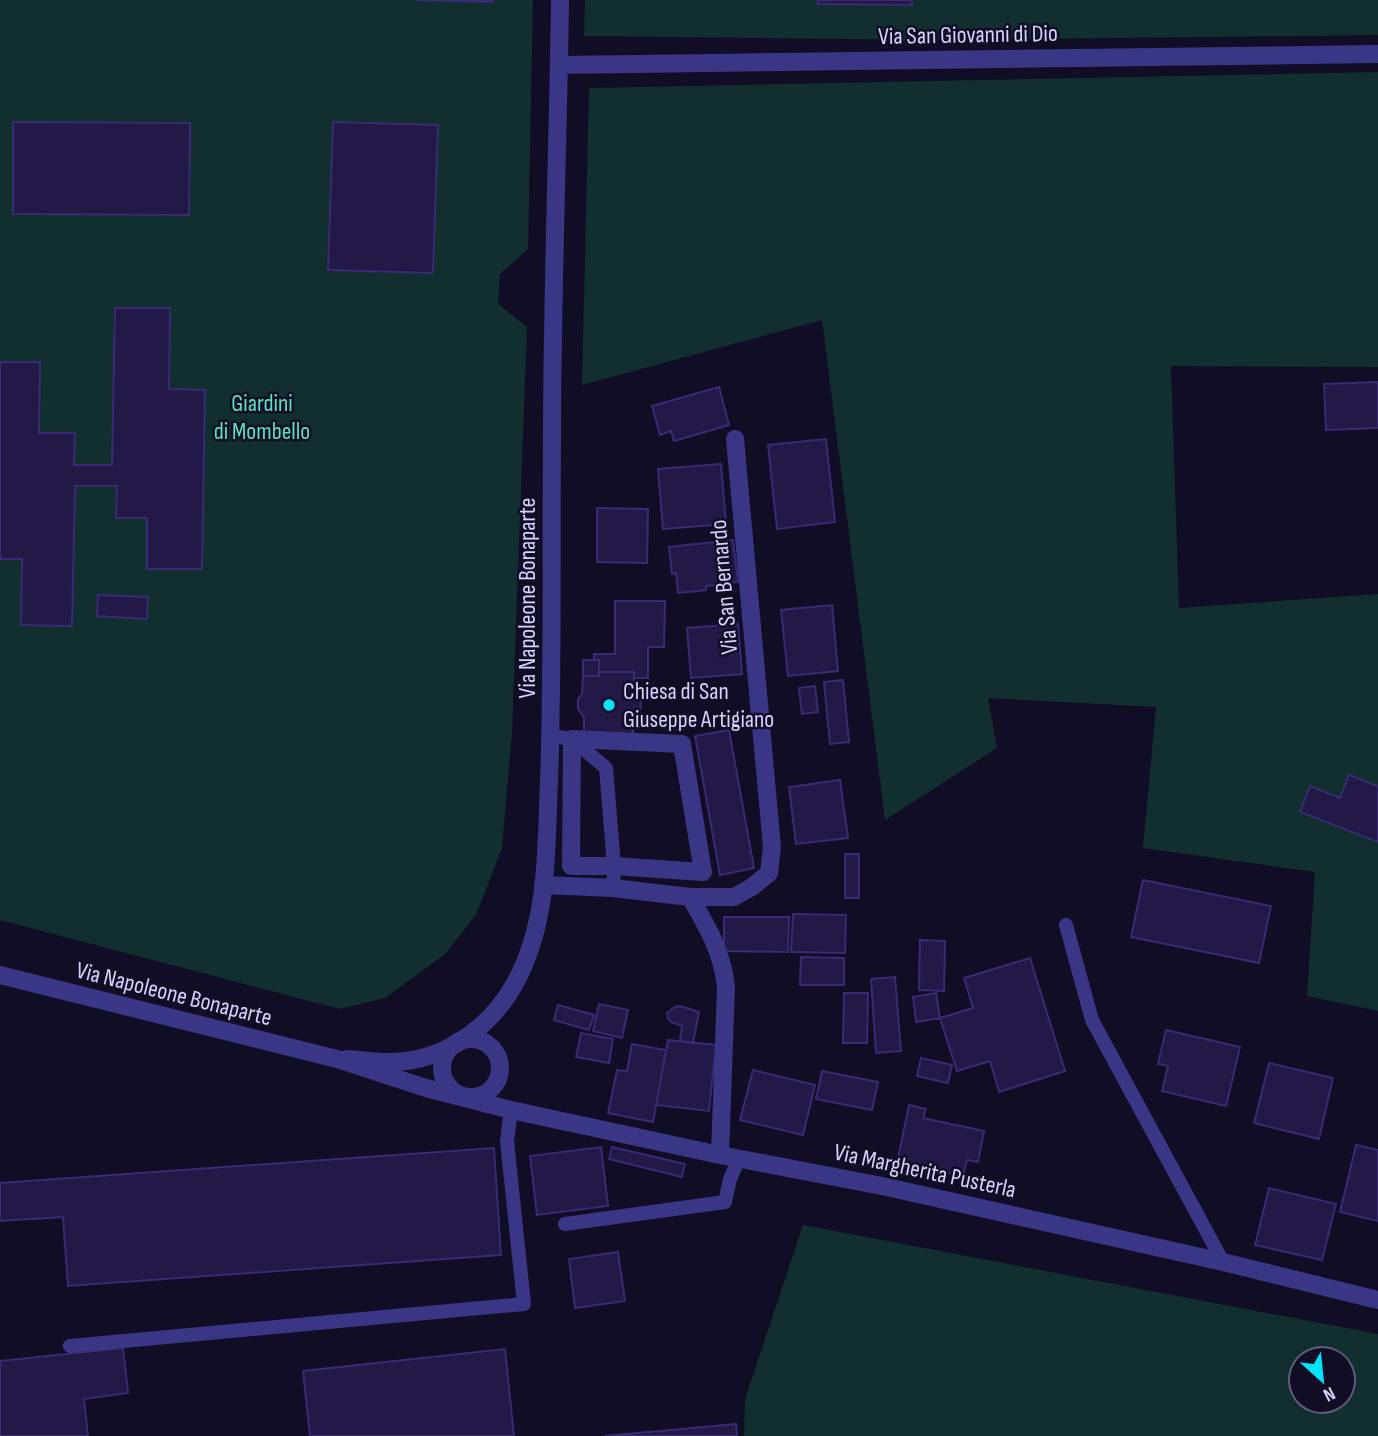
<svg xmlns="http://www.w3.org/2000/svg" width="1378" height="1436" font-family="'Sofia Sans Condensed',sans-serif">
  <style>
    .green { fill: #102f2e; fill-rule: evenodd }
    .building { fill: #221947; stroke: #382a74; stroke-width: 2 }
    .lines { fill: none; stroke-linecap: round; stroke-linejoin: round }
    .service { stroke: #393686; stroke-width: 14 }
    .pedestrian { stroke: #393686; stroke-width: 18 }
    .minor { stroke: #393686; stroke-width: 18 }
    .tertiary { stroke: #393686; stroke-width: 18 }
    .poi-dot { fill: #00e3fc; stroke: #110d25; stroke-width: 2.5 }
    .labels { text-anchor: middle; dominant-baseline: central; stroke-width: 5; stroke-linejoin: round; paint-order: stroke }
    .street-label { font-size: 24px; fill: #d6d1ff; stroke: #110d25 }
    .park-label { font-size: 24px; fill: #58e4c1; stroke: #110d25 }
    .poi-label { font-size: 24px; fill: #d6d1ff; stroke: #110d25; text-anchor: start }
  </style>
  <rect width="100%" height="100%" fill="#110d25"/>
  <path class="green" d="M 0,0 L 533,0 L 528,249 L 500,274 L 498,304 L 527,327 L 512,732 L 502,848 L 476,915 L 445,954 L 385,998 L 340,1009 L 0,920 Z
    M 585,0 L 818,0 L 819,4 L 912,5 L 912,0 L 1378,0 L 1378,35 L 931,40 L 584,36 Z
    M 1378,72 L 1378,367 L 1171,366 L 1179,608 L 1378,594 L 1378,1011 L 1307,996 L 1315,872 L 1143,848 L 1156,707 L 988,698 L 997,748 L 885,820 L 822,320 L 582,385 L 589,88 Z
    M 803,1225 L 1378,1334 L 1378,1436 L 744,1436 L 745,1399 ZM 1301,1359 L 1343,1359 L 1343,1401 L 1301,1401 Z"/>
  <path class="building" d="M 416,0 L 493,0 L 493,2 Z
    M 818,0 L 912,0 L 912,5 L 818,4 Z
    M 13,122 L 190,123 L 189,215 L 13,214 Z
    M 333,122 L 438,125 L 433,273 L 328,270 Z
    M 115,308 L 170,308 L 169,389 L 205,390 L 202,569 L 147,569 L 147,518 L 116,518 L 117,486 L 75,486 L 72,626 L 21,625 L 22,559 L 0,559 L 0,362 L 40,362 L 39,433 L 75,433 L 74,465 L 112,465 Z
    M 1378,382 L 1378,428 L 1326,430 L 1324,384 Z
    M 719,387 L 729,425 L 674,441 L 671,431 L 660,435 L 652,406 Z
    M 826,439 L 835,522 L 777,529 L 768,445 Z
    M 721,464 L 726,524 L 663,529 L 658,469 Z
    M 597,508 L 648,509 L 647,563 L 597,562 Z
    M 733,540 L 738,582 L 706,586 L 706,590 L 678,593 L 676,573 L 672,574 L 669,547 Z
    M 98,595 L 148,597 L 147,619 L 97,616 Z
    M 615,601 L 665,601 L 664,647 L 648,647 L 648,678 L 634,678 L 634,672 L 599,672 L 599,660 L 594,660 L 594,654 L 615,654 Z
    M 832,605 L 838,671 L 788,676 L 781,610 Z
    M 738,624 L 742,674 L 691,678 L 687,628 Z
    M 583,660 L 599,660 L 599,676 L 583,676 Z
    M 599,672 L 634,672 L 634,695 L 641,701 L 640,713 L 633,717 L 633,738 L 584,737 L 584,717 L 578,709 L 578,699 L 582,694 L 583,676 L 599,676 Z
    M 843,680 L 849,742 L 830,744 L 824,682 Z
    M 815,686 L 818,712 L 802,714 L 799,688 Z
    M 729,730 L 754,868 L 720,875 L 695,736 Z
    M 1349,775 L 1378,786 L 1378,842 L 1300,812 L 1310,786 L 1340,798 Z
    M 840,780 L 848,838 L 796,844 L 789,787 Z
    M 845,854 L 859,854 L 859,898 L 845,898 Z
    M 1143,880 L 1271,906 L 1259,963 L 1131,937 Z
    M 793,914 L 846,915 L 845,953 L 791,952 Z
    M 724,917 L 789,917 L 788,952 L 724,951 Z
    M 920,940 L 945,941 L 944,991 L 919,990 Z
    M 801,957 L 844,958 L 844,985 L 800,985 Z
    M 1030,958 L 1065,1071 L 999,1092 L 990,1061 L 957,1071 L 940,1018 L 973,1008 L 964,978 Z
    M 895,977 L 901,1051 L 876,1053 L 871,979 Z
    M 844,993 L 868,993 L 867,1043 L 843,1043 Z
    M 936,993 L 940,1018 L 916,1022 L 913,997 Z
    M 599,1004 L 628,1010 L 622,1038 L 593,1031 Z
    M 558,1005 L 594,1015 L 589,1030 L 554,1020 Z
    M 680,1006 L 699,1012 L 693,1043 L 680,1041 L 682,1026 L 671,1022 L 668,1018 L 667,1013 L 675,1007 Z
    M 1166,1030 L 1240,1047 L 1226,1106 L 1162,1091 L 1168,1066 L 1158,1064 Z
    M 581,1033 L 613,1039 L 609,1063 L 576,1057 Z
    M 668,1040 L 716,1045 L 709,1111 L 656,1105 Z
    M 632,1044 L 666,1050 L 653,1122 L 608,1113 L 617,1070 L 627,1071 Z
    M 921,1058 L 952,1065 L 948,1083 L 917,1076 Z
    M 1269,1063 L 1333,1078 L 1319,1139 L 1254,1123 Z
    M 753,1070 L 815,1085 L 803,1135 L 740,1120 Z
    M 822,1071 L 878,1082 L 872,1110 L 816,1099 Z
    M 909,1105 L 926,1109 L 923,1118 L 984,1131 L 978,1162 L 967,1160 L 963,1176 L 897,1163 Z
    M 1356,1145 L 1378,1150 L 1378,1221 L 1340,1212 Z
    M 601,1147 L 608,1206 L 537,1215 L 530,1156 Z
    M 612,1147 L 685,1164 L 682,1177 L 609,1159 Z
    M 494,1148 L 501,1255 L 68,1286 L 63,1217 L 0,1221 L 0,1183 Z
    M 1269,1188 L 1336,1204 L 1322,1260 L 1255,1245 Z
    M 618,1252 L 625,1301 L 575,1308 L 569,1259 Z
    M 123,1348 L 128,1393 L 84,1399 L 88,1436 L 0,1436 L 0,1361 Z
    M 505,1349 L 514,1436 L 310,1436 L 303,1371 Z
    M 736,1424 L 737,1436 L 605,1436 Z"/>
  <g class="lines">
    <path class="service" d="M 551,736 L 572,739 L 606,768 L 614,866 L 613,888
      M 1066,925 L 1092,1020 L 1223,1262
      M 565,1224 L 725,1202 L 730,1179 L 739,1159
      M 70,1346 L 524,1304 L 507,1141 L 511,1110"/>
    <path class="pedestrian" d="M 572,739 L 682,744 L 703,872 L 614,866 L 571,866 Z"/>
    <path class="minor" d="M 559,65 L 1378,54
      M 543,885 L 613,888 L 690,897 L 734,897 L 752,887 L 769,873 L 772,847 L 735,439
      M 690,897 C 708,928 722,951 726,987 L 720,1155
      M 347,1059 C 366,1060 387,1064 406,1061 C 452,1055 492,1024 514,985 C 549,924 546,848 549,781 C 553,668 551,554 552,441 C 552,294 558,147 560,0"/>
    <path class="tertiary" d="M 0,975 L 337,1059 L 426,1088 L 511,1110 L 720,1155 L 882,1186 L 1223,1262 L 1378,1300
      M442 1068a29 29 0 1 1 58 0a29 29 0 1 1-58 0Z"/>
  </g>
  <circle class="poi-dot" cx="609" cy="705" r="7"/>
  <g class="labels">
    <g class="street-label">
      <text transform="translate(968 35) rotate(-1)">Via San Giovanni di Dio</text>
      <text transform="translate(724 587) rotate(-95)">Via San Bernardo</text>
      <text transform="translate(527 598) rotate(-90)">Via Napoleone Bonaparte</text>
      <text transform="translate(174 994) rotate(14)">Via Napoleone Bonaparte</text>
      <text transform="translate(925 1171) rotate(12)">Via Margherita Pusterla</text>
    </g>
    <g class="park-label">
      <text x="262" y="403">Giardini<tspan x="262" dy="28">di Mombello</tspan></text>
    </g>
    <g class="poi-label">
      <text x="623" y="691">Chiesa di San<tspan x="623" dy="28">Giuseppe Artigiano</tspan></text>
    </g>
  </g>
  <g transform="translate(1322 1380) rotate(153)"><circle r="33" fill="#110d25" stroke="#605b7c" stroke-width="2"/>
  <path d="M0-5L12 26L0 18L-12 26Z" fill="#00e3fc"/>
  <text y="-10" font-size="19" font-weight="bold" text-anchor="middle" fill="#d6d1ff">N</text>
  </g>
</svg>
